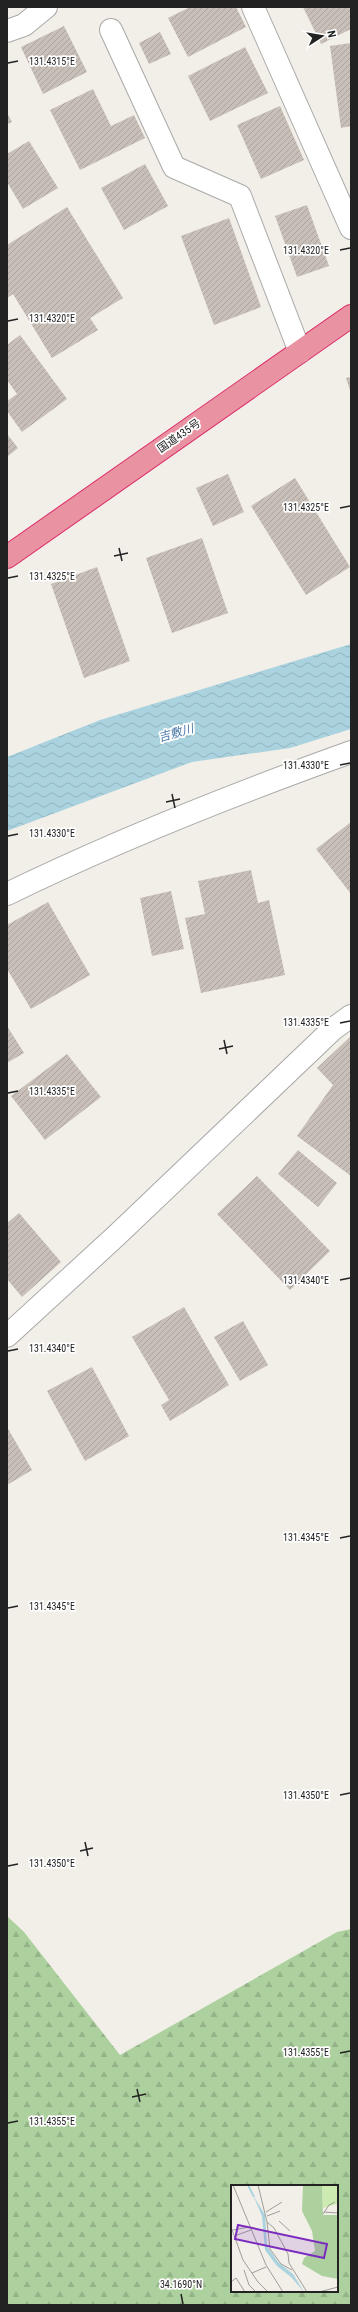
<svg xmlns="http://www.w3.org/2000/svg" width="358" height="2312" font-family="'Roboto Condensed','Noto Sans JP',sans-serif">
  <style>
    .forest { fill: url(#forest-firs); fill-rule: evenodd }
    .water { fill: url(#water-waves) }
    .building { fill: url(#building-hatch) }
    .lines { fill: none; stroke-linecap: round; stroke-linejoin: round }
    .minor-casing { stroke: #a9a9a9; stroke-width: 24 }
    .highway-casing { stroke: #dc2a67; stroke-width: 24 }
    .minor { stroke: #fff; stroke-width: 22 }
    .highway { stroke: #e892a2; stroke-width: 22 }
    .ticks { fill: none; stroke: #222; stroke-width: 1.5 }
    .labels { text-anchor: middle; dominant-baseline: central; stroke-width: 3.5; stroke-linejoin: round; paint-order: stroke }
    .street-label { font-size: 11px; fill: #222; stroke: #fff }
    .water-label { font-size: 12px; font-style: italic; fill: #4a7aab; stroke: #fff }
    .inset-river { fill: none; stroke: #aad3df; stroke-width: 2 }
    .inset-road { fill: none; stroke: #9f9d99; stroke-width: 1 }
    .view { fill: #7b2cbf; fill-opacity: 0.15; stroke: #7b2cbf; stroke-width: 2 }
    .inset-edge { fill: none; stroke: #222; stroke-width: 2 }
    .ticks-label { font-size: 10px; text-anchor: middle; fill: #222; stroke: #fff; stroke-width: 3.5; stroke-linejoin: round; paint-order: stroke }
  </style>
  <defs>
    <pattern id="forest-firs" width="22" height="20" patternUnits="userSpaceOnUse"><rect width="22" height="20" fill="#add19e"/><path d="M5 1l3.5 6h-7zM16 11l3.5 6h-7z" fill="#95b388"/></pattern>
    <pattern id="water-waves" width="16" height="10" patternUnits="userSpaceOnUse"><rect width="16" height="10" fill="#aad3df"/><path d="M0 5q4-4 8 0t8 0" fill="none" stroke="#92b5bf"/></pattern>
    <pattern id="building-hatch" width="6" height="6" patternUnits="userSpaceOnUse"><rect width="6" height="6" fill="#c7bfb8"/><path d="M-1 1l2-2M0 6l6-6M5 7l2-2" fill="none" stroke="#aba49e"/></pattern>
  </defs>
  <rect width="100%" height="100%" fill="#f2efe9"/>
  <path class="forest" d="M 7,1916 L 24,1932 L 120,2055 L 337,1932 L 351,1929 L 351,2305 L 7,2305 ZM 232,2186 L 337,2186 L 337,2291 L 232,2291 Z"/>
  <path class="water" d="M 351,644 L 351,729 L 290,748 L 192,762 L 7,831 L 7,757 L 100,720 Z"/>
  <path class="building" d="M 190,7 L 236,7 L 246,27 L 188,57 L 168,18 Z
    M 303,7 L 351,7 L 351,29 L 321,44 Z
    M 64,26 L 87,72 L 43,94 L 21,47 Z
    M 160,32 L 171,54 L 149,64 L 139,43 Z
    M 351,43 L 351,126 L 341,128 L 330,46 Z
    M 245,47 L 268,93 L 210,121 L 188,76 Z
    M 93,89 L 111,126 L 134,115 L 145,138 L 80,170 L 50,110 Z
    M 280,106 L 304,160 L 261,179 L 237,125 Z
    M 7,113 L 12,122 L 7,124 Z
    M 29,141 L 58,188 L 23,209 L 7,182 L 7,154 Z
    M 145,164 L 168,206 L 124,230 L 101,188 Z
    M 307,205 L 329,266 L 297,277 L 275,216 Z
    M 67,207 L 123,298 L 90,318 L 98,330 L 52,358 L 13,294 L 7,298 L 7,245 Z
    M 229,218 L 261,307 L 214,325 L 181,236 Z
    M 20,335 L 67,399 L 22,432 L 7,411 L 7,401 L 17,394 L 7,380 L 7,345 Z
    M 351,377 L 351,393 L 346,378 Z
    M 7,434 L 18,448 L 7,457 Z
    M 228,474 L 244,512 L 213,526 L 196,488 Z
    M 295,478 L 350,567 L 306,595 L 251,506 Z
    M 202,538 L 228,613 L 172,633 L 146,558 Z
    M 97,567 L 130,661 L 84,678 L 51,584 Z
    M 351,822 L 351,894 L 316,849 Z
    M 251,870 L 258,903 L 269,900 L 285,975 L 201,993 L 185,918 L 205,914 L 198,881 Z
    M 171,891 L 184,949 L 152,956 L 140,898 Z
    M 48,902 L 90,975 L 31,1009 L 7,969 L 7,925 Z
    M 7,1026 L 24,1053 L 7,1063 Z
    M 351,1036 L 351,1176 L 297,1136 L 333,1085 L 317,1068 Z
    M 67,1054 L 101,1097 L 45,1140 L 11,1096 Z
    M 298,1150 L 337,1183 L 318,1207 L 278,1174 Z
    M 257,1176 L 330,1251 L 290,1290 L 217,1214 Z
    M 19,1213 L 61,1262 L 22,1297 L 7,1279 L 7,1223 Z
    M 184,1307 L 229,1385 L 170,1421 L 161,1405 L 169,1400 L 132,1337 Z
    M 243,1321 L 268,1365 L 240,1381 L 214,1337 Z
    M 92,1367 L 129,1436 L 85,1461 L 47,1391 Z
    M 7,1427 L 32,1470 L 7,1485 Z"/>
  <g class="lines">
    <defs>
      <path id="minor" d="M 253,7 L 351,228
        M 111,30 L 174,167 L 240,196 L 300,352
        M 7,31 L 24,25 L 46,7
        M 7,894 C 118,840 234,794 351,752
        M 7,1336 L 117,1235 L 333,1029 L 351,1016"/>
      <path id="highway" d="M 7,557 L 351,316"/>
    </defs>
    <use href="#minor" class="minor-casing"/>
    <use href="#highway" class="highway-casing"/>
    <use href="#minor" class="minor"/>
    <use href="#highway" class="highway"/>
  </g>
  <path class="ticks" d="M 8,63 L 18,61M 340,250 L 350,248M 8,321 L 18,319M 340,508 L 350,506M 119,548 L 122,561M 114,556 L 128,553M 8,578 L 18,576M 340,765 L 350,763M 172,794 L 175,808M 166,802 L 180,799M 8,836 L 18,834M 340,1023 L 350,1021M 224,1040 L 227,1054M 219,1049 L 233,1046M 8,1093 L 18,1091M 340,1280 L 350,1278M 8,1351 L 18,1349M 340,1538 L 350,1536M 8,1608 L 18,1606M 340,1795 L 350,1793M 85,1842 L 88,1856M 80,1851 L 93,1848M 8,1866 L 18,1864M 340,2053 L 350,2051M 137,2089 L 140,2102M 132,2097 L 146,2094M 8,2123 L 18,2121M 181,2294 L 183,2304"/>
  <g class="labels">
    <g class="street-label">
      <text transform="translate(179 436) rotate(-35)">国道435号</text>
    </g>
    <g class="water-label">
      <text transform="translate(176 733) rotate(-16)">吉敷川</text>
    </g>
  </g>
  <g transform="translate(231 2185)">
    <rect width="107" height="107" fill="#f2efe9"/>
    <path d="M 91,0 L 107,0 L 107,19 L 92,23 Z" fill="#cdebb0"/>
    <path d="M 72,0 L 91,0 L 92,30 L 107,30 L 107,94 L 91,91 L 71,79 L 73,73 L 84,66 L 81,46 L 71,26 Z" fill="#add19e"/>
    <path d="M 22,10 L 34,30 L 36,61 L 47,77 L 62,89 L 73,107 L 60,92 L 46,81 L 34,65 L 31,31 Z" fill="#aad3df"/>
    <path class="inset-river" d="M 17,0 L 23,12"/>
    <path class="inset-road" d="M 2,0 L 35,80 L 52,107M 27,0 L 36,37 L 43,43 L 57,69 L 58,78 L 76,107M 35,27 L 51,17M 93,27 L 107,28M 92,29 L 98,20 L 104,17M 36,31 L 49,26M 48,36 L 59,46M 36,37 L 39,64 L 50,79 L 61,85M 0,42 L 12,75 L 27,97 L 37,107M 2,45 L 18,42M 6,50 L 20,45M 13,85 L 18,100 L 25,107M 21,88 L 35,82M 0,97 L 5,93 L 14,107M 88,107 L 107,102"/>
    <path class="view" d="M 7,40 L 96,59 L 93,73 L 4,54 Z"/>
    <rect width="107" height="107" class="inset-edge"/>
  </g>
  <g class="ticks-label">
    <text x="52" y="65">131.4315°E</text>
    <text x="306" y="254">131.4320°E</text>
    <text x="52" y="322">131.4320°E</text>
    <text x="306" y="511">131.4325°E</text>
    <text x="52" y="580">131.4325°E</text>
    <text x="306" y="769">131.4330°E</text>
    <text x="52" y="837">131.4330°E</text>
    <text x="306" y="1026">131.4335°E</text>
    <text x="52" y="1095">131.4335°E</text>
    <text x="306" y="1284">131.4340°E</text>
    <text x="52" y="1352">131.4340°E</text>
    <text x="306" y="1541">131.4345°E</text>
    <text x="52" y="1610">131.4345°E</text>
    <text x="306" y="1799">131.4350°E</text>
    <text x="52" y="1867">131.4350°E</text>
    <text x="306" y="2056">131.4355°E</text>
    <text x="52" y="2125">131.4355°E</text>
    <text x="181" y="2288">34.1690°N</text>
  </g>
  <rect width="358" height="2312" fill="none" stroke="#222222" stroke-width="16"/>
  <g transform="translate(322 36) rotate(78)" stroke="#ffffff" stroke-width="3" paint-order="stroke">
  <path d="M0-3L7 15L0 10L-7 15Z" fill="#222222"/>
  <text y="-6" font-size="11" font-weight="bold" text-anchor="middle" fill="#222222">N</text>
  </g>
</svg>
